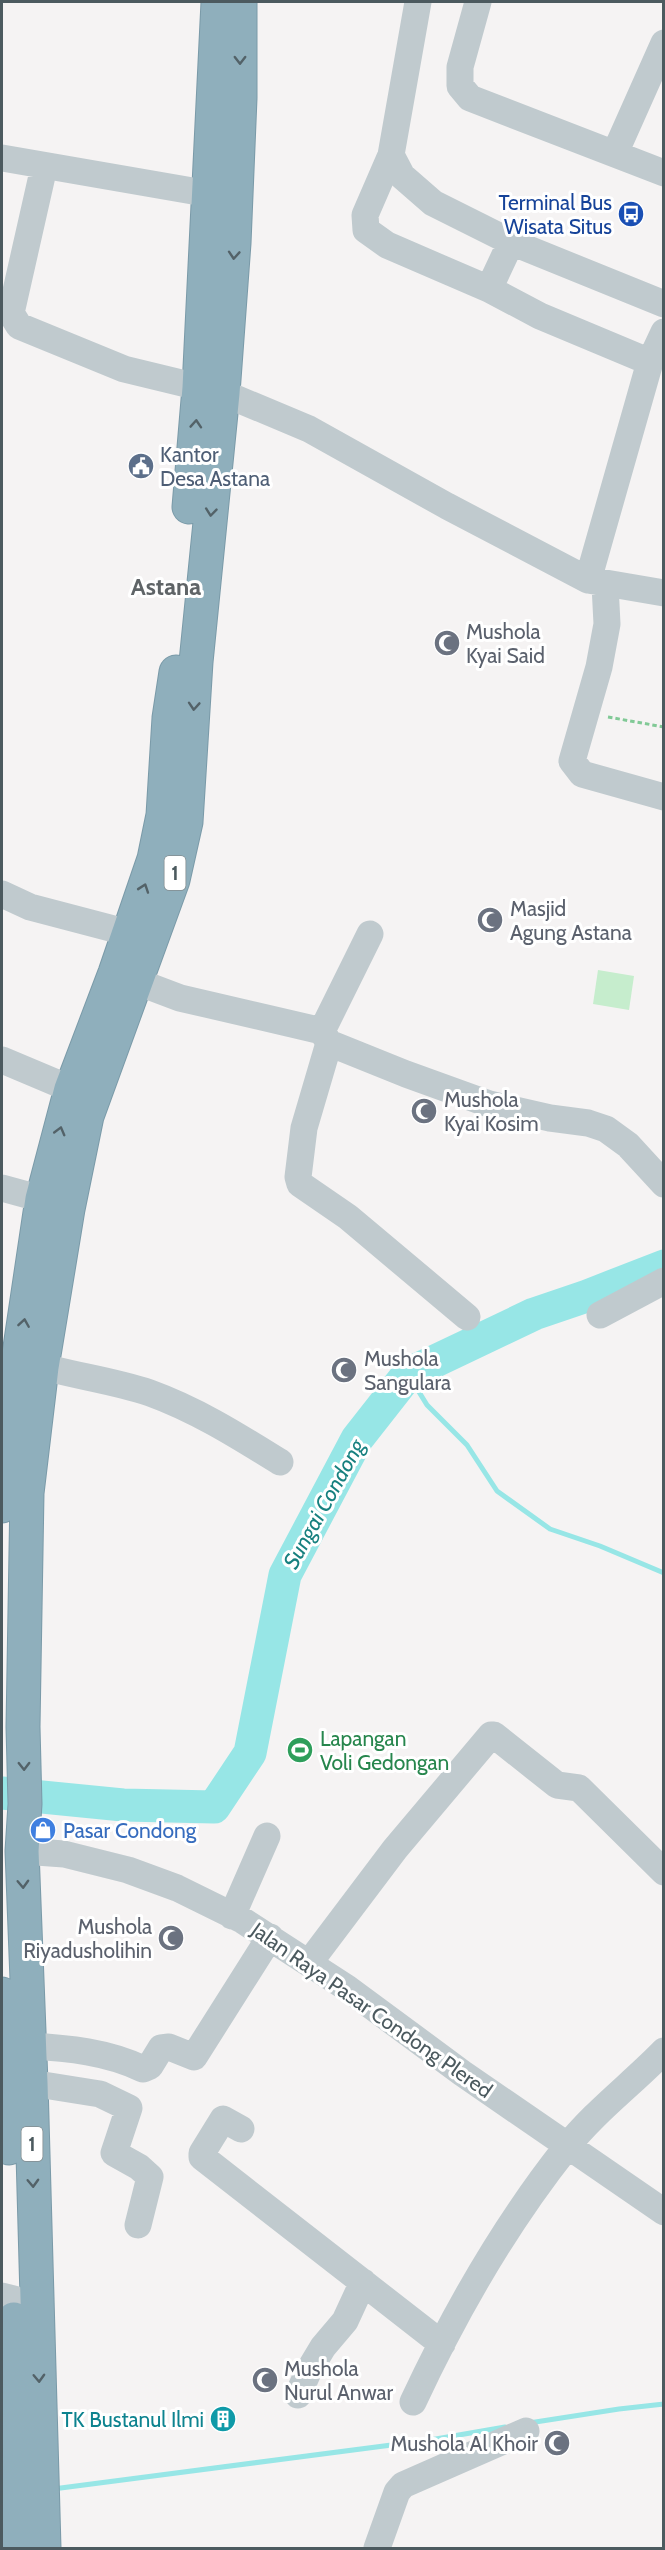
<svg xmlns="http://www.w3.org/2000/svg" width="665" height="2550" font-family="Cabin,sans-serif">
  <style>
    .green { fill: #c6edcd }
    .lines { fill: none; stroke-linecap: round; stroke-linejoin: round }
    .stream { stroke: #97e6e6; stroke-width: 5 }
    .river { stroke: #97e6e6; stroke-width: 33 }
    .highway-casing { stroke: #7a9aa8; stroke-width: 35 }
    .path { stroke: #81c996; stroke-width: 3; stroke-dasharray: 4.5 3; stroke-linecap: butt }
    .minor { stroke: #c0cace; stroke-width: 27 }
    .highway { stroke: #8fafbc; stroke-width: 33 }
    .oneway { stroke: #536268 }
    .labels { text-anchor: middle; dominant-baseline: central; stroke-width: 6; stroke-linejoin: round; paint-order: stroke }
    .shield { fill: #fff; stroke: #828c8f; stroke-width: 1.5 }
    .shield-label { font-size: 20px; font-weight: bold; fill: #4c5a5f }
    .transit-label { font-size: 21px; fill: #164399; stroke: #fff; text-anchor: end }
    .service-label { font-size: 21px; fill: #4e5e75; stroke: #fff; text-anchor: start }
    .worship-label { font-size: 21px; fill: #5b616d; stroke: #fff; text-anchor: start }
    .leisure-label { font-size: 21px; fill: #27864d; stroke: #fff; text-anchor: start }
    .shop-label { font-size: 21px; fill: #366cbe; stroke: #fff; text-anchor: start }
    .street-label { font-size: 21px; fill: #4c5a5f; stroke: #fff }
    .culture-label { font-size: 21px; fill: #0d838f; stroke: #fff; text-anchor: end }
    .water-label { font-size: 22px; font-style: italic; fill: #17807f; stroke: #fff }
    .quarter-label { font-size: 24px; font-weight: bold; fill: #5f6467; stroke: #fff }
  </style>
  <rect width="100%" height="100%" fill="#f5f3f3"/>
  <path class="green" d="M 598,970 L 634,976 L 629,1010 L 593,1004 Z"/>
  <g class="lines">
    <path class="stream" d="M 408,1374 L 427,1405 L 467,1445 L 497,1491 L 550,1529 L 600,1546 L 664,1573
      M 529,2423 L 619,2409 L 664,2404
      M 53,2489 L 430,2440 L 505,2427"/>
    <path class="river" d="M 2,1793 L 123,1805 L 214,1807 L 250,1753 L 285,1575 L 357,1439 L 408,1374 L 534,1314 L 587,1296 L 664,1266"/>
    <defs>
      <path id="highway" d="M 189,507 L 199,388 L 218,2
        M 2,1506 L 15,1381 L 42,1199 L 71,1089 L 115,973 L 154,859 L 163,815 L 169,718 L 176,672
        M 2,1994 L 7,2061 L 9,2148
        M 14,2319 L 18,2548
        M 44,2548 L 31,2083 L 22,1851 L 25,1804 L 23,1727 L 27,1493 L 42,1367 L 68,1209 L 87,1116 L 173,880 L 186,822 L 196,662 L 223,393 L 234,243 L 240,98 L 240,2"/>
    </defs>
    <use href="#highway" class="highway-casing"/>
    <path class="path" d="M 608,717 L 664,727"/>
    <path class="minor" d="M 418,2 L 391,155 L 365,215 L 366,230 L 387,245 L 489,289 L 540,316 L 650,362
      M 478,2 L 460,67 L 460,86 L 470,98 L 664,173
      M 615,153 L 664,43
      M 391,155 L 402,176 L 433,203 L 511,242 L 664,304
      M 2,158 L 210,194 L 229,194
      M 44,167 L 11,313 L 19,326 L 124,369 L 223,393 L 309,429 L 447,506 L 588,580 L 664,593
      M 489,289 L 511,242
      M 588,580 L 650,362 L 664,332
      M 605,585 L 607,624 L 599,667 L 572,761 L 582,774 L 664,797
      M 2,894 L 30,907 L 129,933
      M 135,981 L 180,998 L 322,1031 L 329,1043 L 406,1074 L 489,1104 L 550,1118 L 588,1123 L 606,1129 L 628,1145 L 664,1184
      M 322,1031 L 370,934
      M 329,1043 L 304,1128 L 298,1177 L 300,1184 L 348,1217 L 467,1317
      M 2,1060 L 71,1089
      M 2,1188 L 42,1199
      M 600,1315 L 664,1281
      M 24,1361 C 65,1375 109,1379 150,1393 C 197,1410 238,1436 280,1462
      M 22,1851 L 64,1854 L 128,1870 L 177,1888 L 242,1920 L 347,1988 L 462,2073 L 664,2212
      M 232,1916 L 267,1836
      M 309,1963 L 395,1849 L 491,1735 L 494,1735 L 557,1785 L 579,1788 L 664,1872
      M 29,2046 C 68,2048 108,2052 143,2069 L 150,2066 L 161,2048 L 169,2047 L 194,2057 L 270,1937
      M 31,2083 L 100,2094 L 129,2108 L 114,2153 L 139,2167 L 150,2177 L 138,2225
      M 241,2129 L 223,2119 L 202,2153 L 202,2157 L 442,2344
      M 2,2296 L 14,2299
      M 298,2395 L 308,2372 L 323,2347 L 345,2321 L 363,2282
      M 413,2402 C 455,2312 504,2226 566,2148 C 594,2112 632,2084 664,2051
      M 377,2548 L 397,2492 L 403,2485 L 526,2431"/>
    <use href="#highway" class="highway"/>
  </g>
  <defs><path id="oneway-chevron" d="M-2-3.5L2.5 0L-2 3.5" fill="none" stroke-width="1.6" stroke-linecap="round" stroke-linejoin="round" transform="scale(1.5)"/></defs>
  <g class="oneway">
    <use href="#oneway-chevron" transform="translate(240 60) rotate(90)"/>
    <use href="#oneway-chevron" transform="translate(234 255) rotate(94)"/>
    <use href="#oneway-chevron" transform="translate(196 424) rotate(-86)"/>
    <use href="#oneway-chevron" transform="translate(211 512) rotate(96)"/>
    <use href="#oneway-chevron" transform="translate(194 706) rotate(94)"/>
    <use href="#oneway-chevron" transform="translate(144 888) rotate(-71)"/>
    <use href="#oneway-chevron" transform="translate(60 1131) rotate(-75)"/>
    <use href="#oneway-chevron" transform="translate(24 1323) rotate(-81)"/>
    <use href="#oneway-chevron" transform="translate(24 1766) rotate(89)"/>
    <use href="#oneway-chevron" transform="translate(23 1884) rotate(88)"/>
    <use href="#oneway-chevron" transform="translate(33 2183) rotate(88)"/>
    <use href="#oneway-chevron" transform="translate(39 2378) rotate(88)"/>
  </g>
  <defs>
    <symbol id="bus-disc" viewBox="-11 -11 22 22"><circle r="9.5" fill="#1a4fb4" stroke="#fff"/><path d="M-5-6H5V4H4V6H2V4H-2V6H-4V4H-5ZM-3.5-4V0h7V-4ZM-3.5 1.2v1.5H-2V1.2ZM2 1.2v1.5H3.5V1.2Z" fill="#fff"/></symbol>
    <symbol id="civic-disc" viewBox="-11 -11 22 22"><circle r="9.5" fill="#5c6f8a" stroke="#fff"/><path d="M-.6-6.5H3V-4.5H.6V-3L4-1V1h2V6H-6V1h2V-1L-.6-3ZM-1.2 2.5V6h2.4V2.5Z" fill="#fff"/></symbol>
    <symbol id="mosque-disc" viewBox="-11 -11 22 22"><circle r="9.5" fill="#6b7280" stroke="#fff"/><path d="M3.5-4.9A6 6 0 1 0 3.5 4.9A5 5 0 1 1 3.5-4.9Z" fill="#fff"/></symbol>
    <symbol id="stadium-disc" viewBox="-11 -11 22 22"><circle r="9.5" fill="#2e9e5b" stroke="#fff"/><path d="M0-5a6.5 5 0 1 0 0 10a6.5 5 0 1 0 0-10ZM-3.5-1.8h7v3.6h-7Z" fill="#fff"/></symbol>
    <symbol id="shop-disc" viewBox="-11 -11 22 22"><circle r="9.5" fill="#3f7fe0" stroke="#fff"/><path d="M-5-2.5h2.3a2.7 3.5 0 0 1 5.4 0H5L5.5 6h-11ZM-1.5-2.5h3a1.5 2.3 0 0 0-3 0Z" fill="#fff"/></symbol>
    <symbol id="building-disc" viewBox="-11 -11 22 22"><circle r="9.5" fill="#0f9aa8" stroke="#fff"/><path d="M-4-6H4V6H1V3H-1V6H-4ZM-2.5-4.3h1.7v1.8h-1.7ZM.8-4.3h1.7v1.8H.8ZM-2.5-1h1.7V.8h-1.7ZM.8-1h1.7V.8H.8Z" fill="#fff"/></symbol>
  </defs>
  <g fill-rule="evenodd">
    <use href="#bus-disc" x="616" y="199" width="30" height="30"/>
    <use href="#civic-disc" x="126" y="451" width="30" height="30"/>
    <use href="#mosque-disc" x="432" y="628" width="30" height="30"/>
    <use href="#mosque-disc" x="475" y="905" width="30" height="30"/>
    <use href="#mosque-disc" x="409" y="1096" width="30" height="30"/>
    <use href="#mosque-disc" x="329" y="1355" width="30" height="30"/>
    <use href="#stadium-disc" x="285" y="1735" width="30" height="30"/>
    <use href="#shop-disc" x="28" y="1815" width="30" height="30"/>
    <use href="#mosque-disc" x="156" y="1923" width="30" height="30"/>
    <use href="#mosque-disc" x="250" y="2365" width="30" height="30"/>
    <use href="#building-disc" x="208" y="2404" width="30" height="30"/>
    <use href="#mosque-disc" x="542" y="2428" width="30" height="30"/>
  </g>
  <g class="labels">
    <g class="shield">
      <rect x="164.5" y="856" width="21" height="34" rx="4.5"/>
      <rect x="21.5" y="2127" width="21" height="34" rx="4.5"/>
    </g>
    <g class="shield-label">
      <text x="175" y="873">1</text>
      <text x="32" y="2144">1</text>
    </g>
    <g class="transit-label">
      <text x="612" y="202">Terminal Bus<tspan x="612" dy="24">Wisata Situs</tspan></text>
    </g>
    <g class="service-label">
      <text x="160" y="454">Kantor<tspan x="160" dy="24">Desa Astana</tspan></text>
    </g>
    <g class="worship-label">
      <text x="466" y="631">Mushola<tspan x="466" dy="24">Kyai Said</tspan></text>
      <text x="510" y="908">Masjid<tspan x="510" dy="24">Agung Astana</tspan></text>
      <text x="444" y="1099">Mushola<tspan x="444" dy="24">Kyai Kosim</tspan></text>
      <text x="364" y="1358">Mushola<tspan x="364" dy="24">Sangulara</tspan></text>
      <text x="152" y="1926" text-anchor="end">Mushola<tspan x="152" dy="24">Riyadusholihin</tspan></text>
      <text x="284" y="2368">Mushola<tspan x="284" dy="24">Nurul Anwar</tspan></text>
      <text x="538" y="2443" text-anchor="end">Mushola Al Khoir</text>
    </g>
    <g class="leisure-label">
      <text x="320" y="1738">Lapangan<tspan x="320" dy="24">Voli Gedongan</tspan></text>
    </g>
    <g class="shop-label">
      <text x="63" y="1830">Pasar Condong</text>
    </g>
    <g class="street-label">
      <text transform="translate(372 2010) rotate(35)">Jalan Raya Pasar Condong Plered</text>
    </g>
    <g class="culture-label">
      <text x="204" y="2419">TK Bustanul Ilmi</text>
    </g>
    <g class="water-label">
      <text transform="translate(324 1504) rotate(-61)">Sungai Condong</text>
    </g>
    <g class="quarter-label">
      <text x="166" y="586">Astana</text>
    </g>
  </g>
  <rect width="665" height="2550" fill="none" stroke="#4c5a5f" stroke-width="6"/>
</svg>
